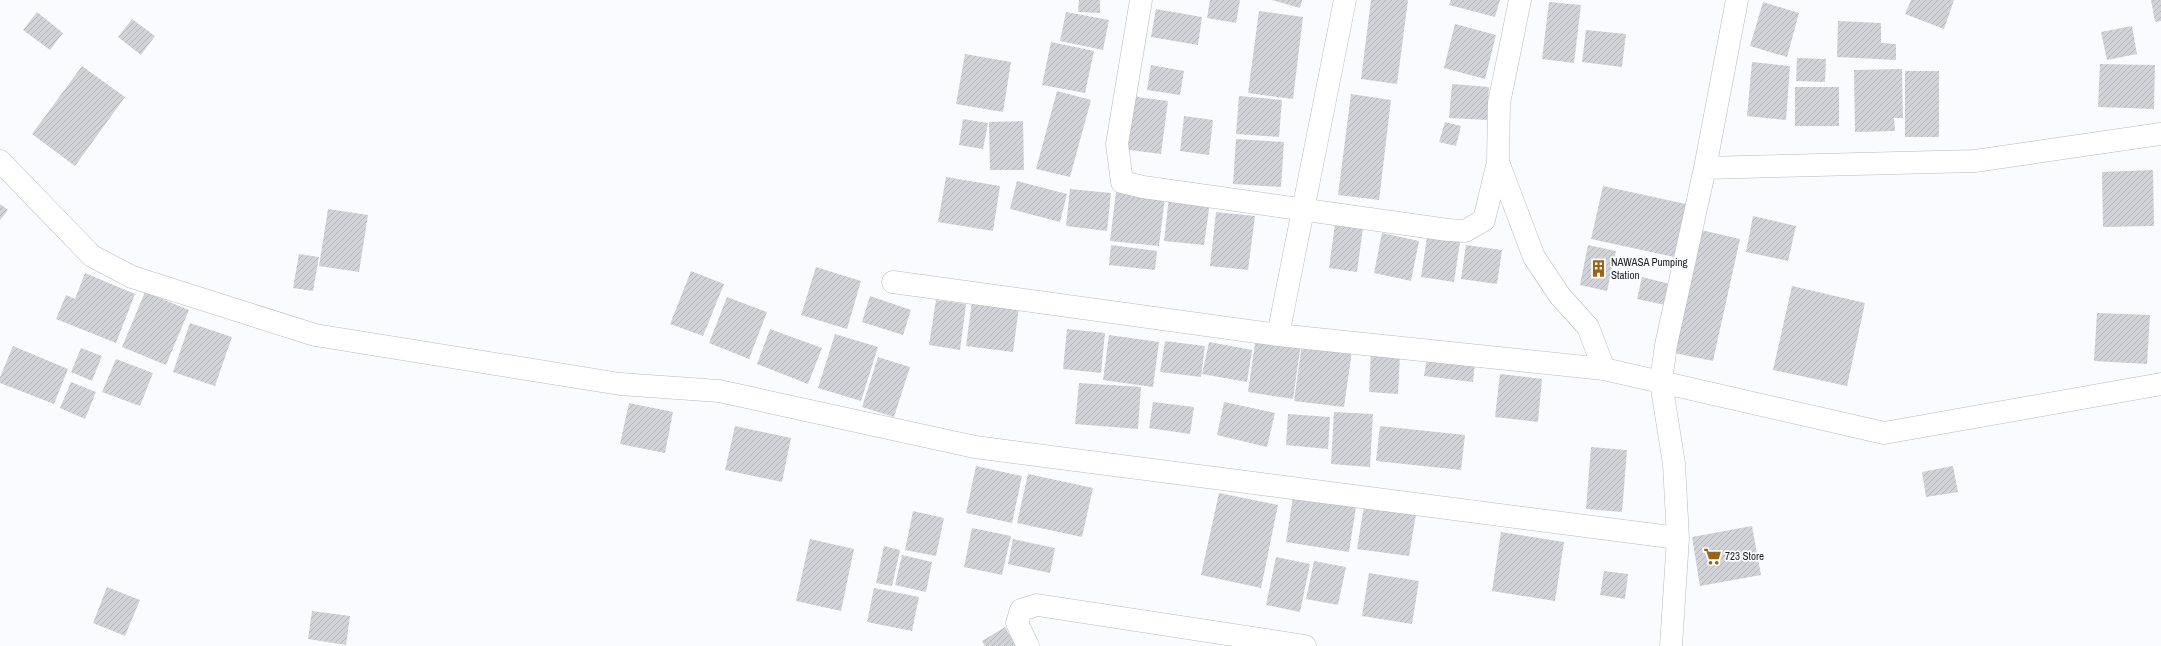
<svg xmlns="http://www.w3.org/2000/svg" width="2161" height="646" font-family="'Archivo Narrow',sans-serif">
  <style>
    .building { fill: url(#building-hatch) }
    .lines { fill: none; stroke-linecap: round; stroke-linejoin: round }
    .minor-casing { stroke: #b9babe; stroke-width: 23 }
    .minor { stroke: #fff; stroke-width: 22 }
    .labels { text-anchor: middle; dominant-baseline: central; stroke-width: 3.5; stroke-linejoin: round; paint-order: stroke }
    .poi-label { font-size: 11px; fill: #222324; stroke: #fafbff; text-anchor: start }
  </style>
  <defs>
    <pattern id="building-hatch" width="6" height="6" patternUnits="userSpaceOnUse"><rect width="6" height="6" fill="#d2d3d8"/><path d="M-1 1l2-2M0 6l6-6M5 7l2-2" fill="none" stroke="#b4b5b9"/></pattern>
  </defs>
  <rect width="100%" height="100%" fill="#fafbff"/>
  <path class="building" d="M 1079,0 L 1100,0 L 1100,13 L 1078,12 Z
    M 1210,0 L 1240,0 L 1236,23 L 1207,18 Z
    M 1272,0 L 1302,0 L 1300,8 Z
    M 1371,0 L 1408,0 L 1397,84 L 1361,79 Z
    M 1451,0 L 1500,0 L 1495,17 L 1449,5 Z
    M 1911,0 L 1954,0 L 1944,29 L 1905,14 Z
    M 2151,0 L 2161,0 L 2161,21 L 2155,22 Z
    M 1549,2 L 1581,5 L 1574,63 L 1542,59 Z
    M 1763,2 L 1799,13 L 1787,57 L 1750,46 Z
    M 1156,9 L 1202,17 L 1198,45 L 1151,37 Z
    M 1259,11 L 1303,17 L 1293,99 L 1248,93 Z
    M 37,12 L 63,33 L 50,50 L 23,30 Z
    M 1066,12 L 1109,20 L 1103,50 L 1060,41 Z
    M 132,19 L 155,36 L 141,55 L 118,37 Z
    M 1838,21 L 1881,23 L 1881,43 L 1896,44 L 1896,60 L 1837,57 Z
    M 1455,24 L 1496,35 L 1485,79 L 1444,68 Z
    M 2132,26 L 2137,54 L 2107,60 L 2101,32 Z
    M 1586,30 L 1626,34 L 1622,67 L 1582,62 Z
    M 1051,42 L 1094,51 L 1085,93 L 1042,85 Z
    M 965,54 L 1011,62 L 1003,112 L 956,104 Z
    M 1797,58 L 1826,59 L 1825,82 L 1796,81 Z
    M 1752,62 L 1790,66 L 1786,120 L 1747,116 Z
    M 2100,64 L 2155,65 L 2154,109 L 2098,107 Z
    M 1151,65 L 1184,71 L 1180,95 L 1147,90 Z
    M 82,66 L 125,97 L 75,166 L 32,134 Z
    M 1902,69 L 1903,118 L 1894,118 L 1895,131 L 1855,132 L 1854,70 Z
    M 1905,71 L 1939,71 L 1939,137 L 1905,137 Z
    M 1452,84 L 1489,87 L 1487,120 L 1449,118 Z
    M 1795,87 L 1839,87 L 1839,126 L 1795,126 Z
    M 1057,91 L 1091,100 L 1070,177 L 1036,169 Z
    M 1351,94 L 1391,100 L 1379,200 L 1338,195 Z
    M 1129,96 L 1168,101 L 1161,154 L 1122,149 Z
    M 1239,96 L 1282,100 L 1279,137 L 1236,134 Z
    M 1184,116 L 1213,120 L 1209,155 L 1180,151 Z
    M 963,119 L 988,123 L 983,149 L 959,145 Z
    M 1023,121 L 1024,170 L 990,170 L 989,122 Z
    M 1445,122 L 1461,126 L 1456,146 L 1439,142 Z
    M 1236,139 L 1284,142 L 1281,187 L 1233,184 Z
    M 2153,170 L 2154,226 L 2103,227 L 2102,172 Z
    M 946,177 L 1000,186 L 993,231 L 938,222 Z
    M 1017,181 L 1067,194 L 1060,222 L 1010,209 Z
    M 1603,186 L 1686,204 L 1674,257 L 1591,239 Z
    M 1070,189 L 1111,193 L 1107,231 L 1066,226 Z
    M 1116,192 L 1165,197 L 1159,246 L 1110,241 Z
    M 1169,197 L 1210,202 L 1204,245 L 1164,241 Z
    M 0,204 L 8,210 L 0,220 Z
    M 328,209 L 368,215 L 359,272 L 319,266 Z
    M 1216,212 L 1255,216 L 1248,270 L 1210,266 Z
    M 1753,216 L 1796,226 L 1788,261 L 1746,252 Z
    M 1335,224 L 1363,228 L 1357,272 L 1329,268 Z
    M 1701,230 L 1740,239 L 1713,361 L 1674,353 Z
    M 1382,233 L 1419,241 L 1411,281 L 1374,273 Z
    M 1427,237 L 1460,242 L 1454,282 L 1421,277 Z
    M 1111,245 L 1157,251 L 1155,270 L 1109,265 Z
    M 1466,245 L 1502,250 L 1497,284 L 1461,279 Z
    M 1588,245 L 1616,251 L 1607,291 L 1580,285 Z
    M 299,254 L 319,257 L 313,291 L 293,288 Z
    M 816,267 L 861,281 L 847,329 L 801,315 Z
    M 691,271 L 724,284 L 703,336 L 670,324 Z
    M 85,273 L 135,294 L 116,343 L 56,319 L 66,295 L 75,299 Z
    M 1642,277 L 1670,284 L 1665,305 L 1637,299 Z
    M 1792,286 L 1865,303 L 1847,386 L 1773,370 Z
    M 145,292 L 189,310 L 166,365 L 122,347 Z
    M 870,296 L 911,310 L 903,335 L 862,322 Z
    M 727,297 L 767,312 L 749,359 L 709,343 Z
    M 936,300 L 966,304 L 960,350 L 929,345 Z
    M 972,301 L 1019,307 L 1013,352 L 966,346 Z
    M 2097,313 L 2150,315 L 2147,364 L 2094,361 Z
    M 190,323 L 232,337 L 215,386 L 173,372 Z
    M 770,329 L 822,348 L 808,384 L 757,364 Z
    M 1067,329 L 1105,333 L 1101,373 L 1063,369 Z
    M 835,334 L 878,347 L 861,401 L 818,388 Z
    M 1109,335 L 1159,342 L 1153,387 L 1103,380 Z
    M 1256,337 L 1301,343 L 1293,399 L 1248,392 Z
    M 1165,341 L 1205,346 L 1201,377 L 1160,372 Z
    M 1209,342 L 1252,350 L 1247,382 L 1202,374 Z
    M 1302,344 L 1352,351 L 1344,407 L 1294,401 Z
    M 13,346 L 68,369 L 54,404 L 0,383 L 0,377 Z
    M 81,348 L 102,356 L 92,381 L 71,372 Z
    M 1371,353 L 1400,355 L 1398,394 L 1369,392 Z
    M 1427,356 L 1475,362 L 1473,382 L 1424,376 Z
    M 878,357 L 910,367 L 894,417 L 862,407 Z
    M 116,359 L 153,373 L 140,406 L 102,392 Z
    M 1500,374 L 1542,379 L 1538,422 L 1495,417 Z
    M 71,382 L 96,392 L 85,419 L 60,408 Z
    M 1079,383 L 1141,387 L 1138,429 L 1075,424 Z
    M 1153,402 L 1194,407 L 1190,434 L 1149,428 Z
    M 1224,402 L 1275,413 L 1267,447 L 1217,435 Z
    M 629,403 L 673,412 L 665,453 L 620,444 Z
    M 1334,412 L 1373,414 L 1370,467 L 1331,464 Z
    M 1288,414 L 1330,417 L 1328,449 L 1286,445 Z
    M 735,426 L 791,438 L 782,482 L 725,470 Z
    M 1380,426 L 1465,435 L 1461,470 L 1376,461 Z
    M 1591,447 L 1627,450 L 1622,512 L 1586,509 Z
    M 976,466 L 1022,476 L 1012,523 L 966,513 Z
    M 1953,466 L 1958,492 L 1926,497 L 1922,472 Z
    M 1028,474 L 1093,488 L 1082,537 L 1017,523 Z
    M 1219,493 L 1278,505 L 1261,588 L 1201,575 Z
    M 1293,497 L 1356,507 L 1349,552 L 1286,542 Z
    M 1364,506 L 1416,514 L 1409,556 L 1357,549 Z
    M 913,511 L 944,518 L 936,556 L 905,550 Z
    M 1752,526 L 1761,575 L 1700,586 L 1692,537 Z
    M 972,528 L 1011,536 L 1002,575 L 964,567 Z
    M 1501,532 L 1564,542 L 1555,601 L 1492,591 Z
    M 810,539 L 854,549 L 841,611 L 796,601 Z
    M 1013,539 L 1055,548 L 1050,573 L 1008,564 Z
    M 884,546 L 900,550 L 892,586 L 876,583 Z
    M 902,555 L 932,562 L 926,592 L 895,585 Z
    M 1276,557 L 1310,564 L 1300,612 L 1266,605 Z
    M 1314,561 L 1346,567 L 1338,605 L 1306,599 Z
    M 1604,571 L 1628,574 L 1625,599 L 1600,595 Z
    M 1369,573 L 1419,581 L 1412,624 L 1362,616 Z
    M 107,587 L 140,600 L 125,636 L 93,623 Z
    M 874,588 L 919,597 L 912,631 L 867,622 Z
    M 312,611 L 350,616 L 346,645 L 308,639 Z
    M 1005,627 L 1016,646 L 985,646 L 982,641 Z"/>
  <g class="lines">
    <defs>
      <path id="minor" d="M 1141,0 L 1117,144 L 1122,182 L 1143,187 L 1448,230 L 1465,231 L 1484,220 L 1498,162
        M 1520,0 L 1499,103 L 1498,162 L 1534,257 L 1560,296 L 1588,327 L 1604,369
        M 0,161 L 92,256 L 132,277 L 315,335 L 620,384 L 719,391 L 975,447 L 1678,538
        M 1705,168 L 1975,161 L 2161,134
        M 893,282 L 1278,335 L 1604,369 L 1884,433 L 2161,384
        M 1278,335 L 1345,0
        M 1028,646 L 1017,623 L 1021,610 L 1037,605 L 1305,646
        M 1671,646 L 1678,538 L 1674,464 L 1661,382 L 1666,345 L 1705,168 L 1737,0"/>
    </defs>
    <use href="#minor" class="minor-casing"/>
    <use href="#minor" class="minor"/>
  </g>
  <defs>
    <symbol id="building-bare" viewBox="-9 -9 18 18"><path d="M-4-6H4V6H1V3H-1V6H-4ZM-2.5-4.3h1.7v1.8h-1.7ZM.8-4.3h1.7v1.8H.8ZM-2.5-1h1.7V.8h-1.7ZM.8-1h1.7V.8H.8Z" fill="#966517" stroke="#fafbff" stroke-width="2.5" paint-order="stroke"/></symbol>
    <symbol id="supermarket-bare" viewBox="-9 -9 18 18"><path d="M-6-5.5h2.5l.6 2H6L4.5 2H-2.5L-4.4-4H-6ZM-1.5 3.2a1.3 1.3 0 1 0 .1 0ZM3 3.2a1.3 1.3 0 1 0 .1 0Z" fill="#966517" stroke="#fafbff" stroke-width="2.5" paint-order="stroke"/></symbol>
  </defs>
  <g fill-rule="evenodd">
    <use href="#building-bare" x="1586" y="256" width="25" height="25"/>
    <use href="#supermarket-bare" x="1700" y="544" width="25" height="25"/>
  </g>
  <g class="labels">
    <g class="poi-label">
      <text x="1611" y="262">NAWASA Pumping<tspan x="1611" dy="13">Station</tspan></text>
      <text x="1725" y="556">723 Store</text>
    </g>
  </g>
</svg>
